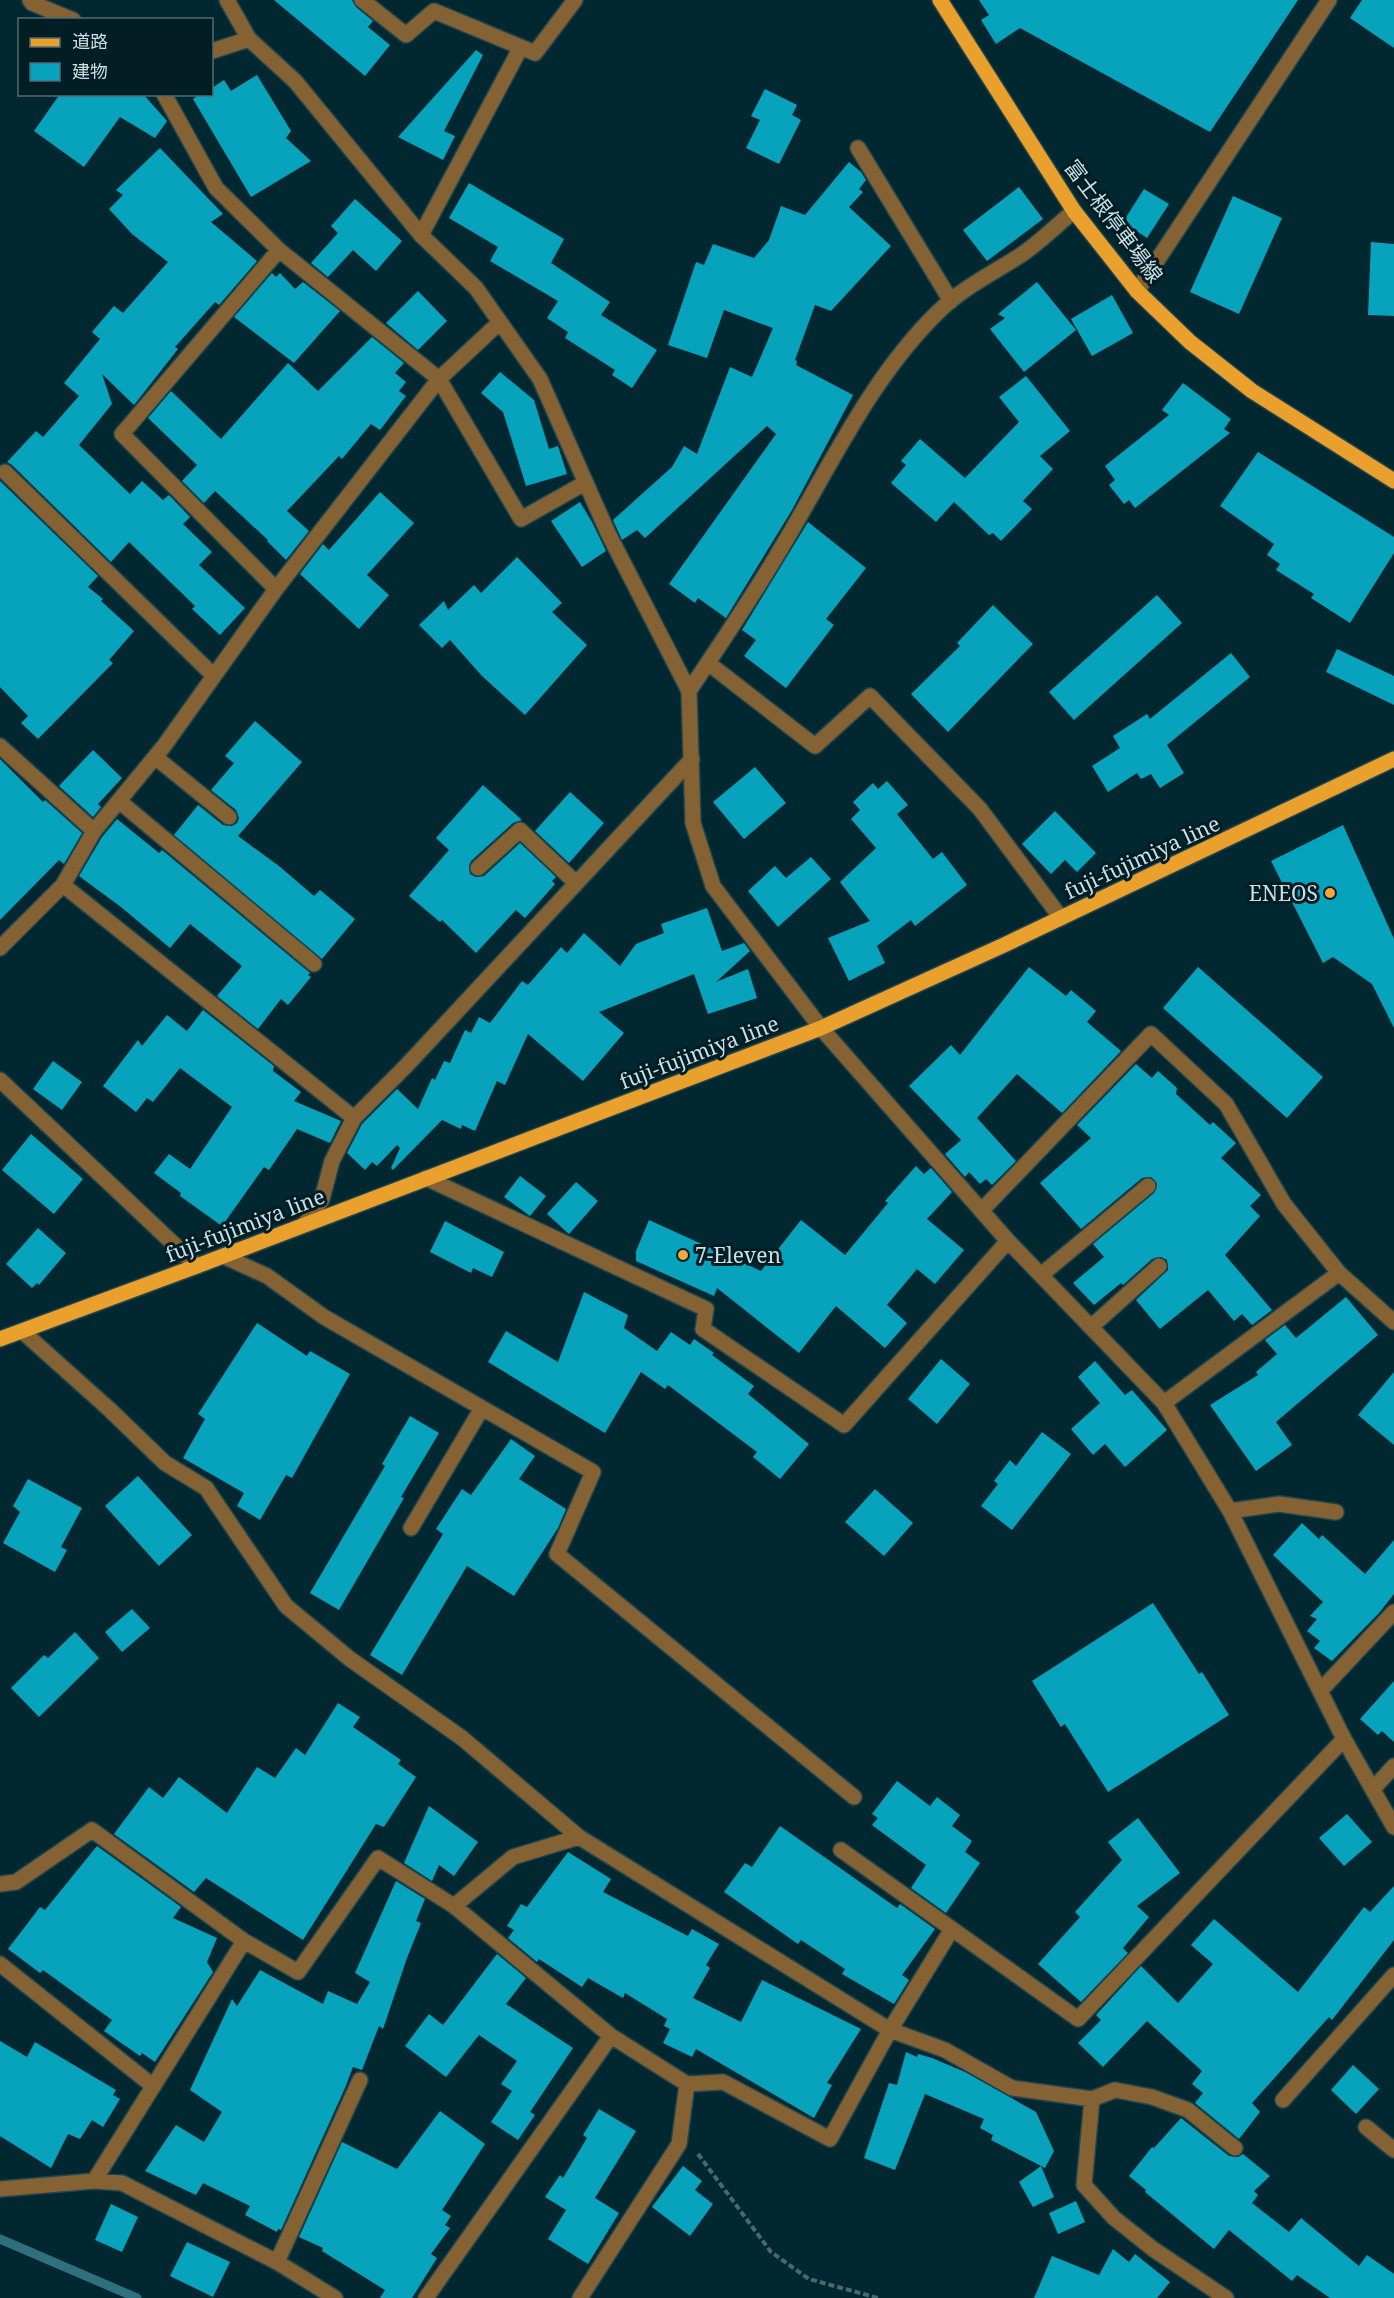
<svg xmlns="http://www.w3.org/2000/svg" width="1394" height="2298" font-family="'Noto Serif','Noto Sans JP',serif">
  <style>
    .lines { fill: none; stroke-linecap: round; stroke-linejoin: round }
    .stream { stroke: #2f707e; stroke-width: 9 }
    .building { fill: #07a2bc }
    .minor-casing { stroke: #21454d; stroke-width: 18 }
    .major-casing { stroke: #21454d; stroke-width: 18 }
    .path { stroke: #48696f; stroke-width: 4; stroke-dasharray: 6 3; stroke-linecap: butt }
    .minor { stroke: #856233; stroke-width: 15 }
    .major { stroke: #e9a02d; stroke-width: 15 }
    .poi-dot { fill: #efa73d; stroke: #021e24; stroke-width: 2 }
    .labels { text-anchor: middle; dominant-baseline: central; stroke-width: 6; stroke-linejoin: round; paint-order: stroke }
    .street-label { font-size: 21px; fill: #cbdfe4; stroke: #021e24 }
    .poi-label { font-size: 21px; fill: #cbdfe4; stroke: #021e24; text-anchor: end }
  </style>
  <rect width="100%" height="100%" fill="#012830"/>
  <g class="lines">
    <path class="stream" d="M 0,2239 L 137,2298"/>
  </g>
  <path class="building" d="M 274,0 L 352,0 L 356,7 L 373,21 L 368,27 L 390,45 L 365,76 Z
    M 979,0 L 1298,0 L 1210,132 L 1020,28 L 996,44 L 981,20 L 989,15 Z
    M 1362,0 L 1394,0 L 1394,48 L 1350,18 Z
    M 476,50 L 483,55 L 444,131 L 455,136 L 443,160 L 398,137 Z
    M 257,75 L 291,131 L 286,138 L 311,161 L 251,197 L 193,99 L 200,94 L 212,94 L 212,88 L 224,80 L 231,91 Z
    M 765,89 L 797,105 L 792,115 L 801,120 L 779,164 L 746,148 L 760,120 L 751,116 Z
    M 60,94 L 143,94 L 167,121 L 155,138 L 120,117 L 84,167 L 34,131 Z
    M 160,148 L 223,214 L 211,222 L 257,261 L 219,305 L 215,302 L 175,347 L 178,349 L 134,405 L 102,374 L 112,404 L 79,445 L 130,494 L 142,481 L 163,500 L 169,495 L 190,517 L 183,524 L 212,552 L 199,565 L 245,608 L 220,635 L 192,609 L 195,606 L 129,542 L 111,562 L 12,465 L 7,462 L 36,431 L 43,437 L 79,396 L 64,383 L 100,339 L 92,332 L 114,306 L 123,313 L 168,262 L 132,234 L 109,209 L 123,195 L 116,190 Z
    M 849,162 L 861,172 L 866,180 L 859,189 L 863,192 L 849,207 L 891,246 L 831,311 L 815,305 L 795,360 L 797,361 L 796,365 L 853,395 L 792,510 L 726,618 L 698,598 L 695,603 L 669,584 L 776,434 L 767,426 L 645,538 L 637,530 L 622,540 L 613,520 L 672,467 L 684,446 L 697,454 L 730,367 L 752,377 L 773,328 L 724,310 L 707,358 L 668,345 L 696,262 L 704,265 L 713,244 L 754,258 L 769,240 L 781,206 L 805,215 Z
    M 469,183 L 564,239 L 551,263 L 610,302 L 601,315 L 657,350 L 632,388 L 612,375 L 615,370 L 565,338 L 568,332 L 547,318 L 558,301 L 490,261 L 498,247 L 449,218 Z
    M 1019,187 L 1043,219 L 987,261 L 963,230 Z
    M 1144,189 L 1169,204 L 1147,238 L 1123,222 Z
    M 1233,196 L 1282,218 L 1239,314 L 1190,292 Z
    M 355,199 L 402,241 L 376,271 L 353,250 L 328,277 L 311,263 L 338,233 L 331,226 Z
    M 1371,242 L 1394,244 L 1394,316 L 1368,315 Z
    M 272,273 L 276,277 L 280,273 L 295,289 L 303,282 L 340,311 L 294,363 L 234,317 Z
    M 1037,282 L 1076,330 L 1024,372 L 990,329 L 1005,318 L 998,314 Z
    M 418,291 L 447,321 L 418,350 L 386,323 Z
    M 1112,295 L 1133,333 L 1092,356 L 1071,319 Z
    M 372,337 L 404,363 L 395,373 L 406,382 L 399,391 L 406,396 L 380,430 L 371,424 L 342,459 L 339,456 L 287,511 L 309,531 L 286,560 L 267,541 L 268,540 L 215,491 L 204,503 L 182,481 L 197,465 L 148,418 L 171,391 L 221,439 L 288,363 L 318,391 Z
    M 500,372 L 534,400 L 549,449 L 558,446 L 567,474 L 526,486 L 503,412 L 481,393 Z
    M 1026,376 L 1070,431 L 1040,456 L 1053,469 L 1023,501 L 1032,509 L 1001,541 L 993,533 L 989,535 L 954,502 L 936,522 L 891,483 L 906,465 L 901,461 L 920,439 L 965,478 L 1019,422 L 999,397 Z
    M 1183,383 L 1231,419 L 1224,429 L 1230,433 L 1135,508 L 1129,500 L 1124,504 L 1109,485 L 1115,480 L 1105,466 L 1169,415 L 1162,410 Z
    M 1258,452 L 1394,537 L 1394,553 L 1350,623 L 1311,598 L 1314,594 L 1276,570 L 1280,564 L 1267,555 L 1274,544 L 1220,506 Z
    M 0,481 L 98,576 L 88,587 L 103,599 L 101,601 L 134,631 L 109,660 L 113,663 L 38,739 L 21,723 L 28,716 L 0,687 Z
    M 380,492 L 414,523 L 367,575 L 389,595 L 359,629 L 300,574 L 323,544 L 329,550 Z
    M 580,502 L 592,522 L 606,551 L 582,567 L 551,521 Z
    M 808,522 L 866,568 L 826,619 L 834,625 L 786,688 L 744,656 L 756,640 L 742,630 Z
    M 517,557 L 562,603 L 552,612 L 587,645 L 525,715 L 482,676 L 450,640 L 442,648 L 419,625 L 444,601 L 448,610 L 474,585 L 481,593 Z
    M 1157,595 L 1182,623 L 1074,720 L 1049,692 Z
    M 993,605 L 1033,644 L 948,732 L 911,694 L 960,646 L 957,643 Z
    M 1337,649 L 1394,676 L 1394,705 L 1326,672 Z
    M 1231,653 L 1250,677 L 1167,745 L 1184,773 L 1160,788 L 1151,774 L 1141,779 L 1137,773 L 1108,792 L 1092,766 L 1120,748 L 1113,736 L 1147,714 L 1150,719 Z
    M 255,721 L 302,762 L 238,836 L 279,866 L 314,896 L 320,890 L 355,919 L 322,959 L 174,835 L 198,805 L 223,825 L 232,826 L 237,823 L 239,818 L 236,810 L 211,790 L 234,763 L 225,756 Z
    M 93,750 L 122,778 L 98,804 L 101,807 L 93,817 L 59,786 Z
    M 0,759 L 43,802 L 45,800 L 82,833 L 64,864 L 59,860 L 0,920 Z
    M 755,767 L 786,803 L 744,839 L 713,802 Z
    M 887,781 L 908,805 L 897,814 L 933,859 L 942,852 L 967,885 L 915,926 L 911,920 L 877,946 L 885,963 L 849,981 L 828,938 L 870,921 L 840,882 L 876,848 L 851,819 L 860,810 L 853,802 L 873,783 L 878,789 Z
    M 483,785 L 522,820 L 513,823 L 471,861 L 469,866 L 470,874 L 476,877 L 484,876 L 520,843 L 556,877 L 552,881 L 555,884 L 525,918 L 516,910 L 476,953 L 442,920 L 440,922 L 409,896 L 449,850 L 436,838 Z
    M 570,792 L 604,823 L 569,863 L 535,831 Z
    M 1055,811 L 1096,853 L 1077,872 L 1065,860 L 1051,874 L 1022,844 Z
    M 117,819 L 159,853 L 162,850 L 310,973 L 308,975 L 311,977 L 288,1005 L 281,999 L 258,1029 L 217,996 L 242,966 L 190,924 L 170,948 L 121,907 L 79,876 L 102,837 Z
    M 1343,825 L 1394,939 L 1394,1028 L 1372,984 L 1333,957 L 1323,963 L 1271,861 Z
    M 811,857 L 831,879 L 778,927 L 748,891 L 775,866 L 786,878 Z
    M 707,908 L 722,951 L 744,943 L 750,951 L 716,982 L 748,969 L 757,998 L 708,1014 L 694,974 L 599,1012 L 624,1033 L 583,1081 L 528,1034 L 505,1085 L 497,1081 L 475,1131 L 462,1125 L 461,1129 L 442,1120 L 393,1170 L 391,1168 L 400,1148 L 397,1145 L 377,1166 L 372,1162 L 365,1170 L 347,1153 L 362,1124 L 397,1089 L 418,1109 L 432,1078 L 435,1080 L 444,1061 L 450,1063 L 465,1030 L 471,1033 L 479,1017 L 490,1023 L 522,981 L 528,985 L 561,947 L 567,953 L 584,933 L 620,966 L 636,944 L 664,933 L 661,924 Z
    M 1029,967 L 1066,996 L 1071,990 L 1096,1011 L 1087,1022 L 1121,1051 L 1062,1113 L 1017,1074 L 977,1118 L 1016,1161 L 992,1185 L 986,1179 L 980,1184 L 969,1172 L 965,1177 L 945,1154 L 961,1140 L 909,1086 L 951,1045 L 960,1055 Z
    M 1198,967 L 1323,1077 L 1287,1118 L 1163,1008 Z
    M 203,1010 L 274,1066 L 273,1071 L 301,1092 L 294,1101 L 341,1121 L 330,1143 L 297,1129 L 269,1170 L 264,1167 L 222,1226 L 180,1196 L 181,1193 L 154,1173 L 169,1154 L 190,1169 L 232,1107 L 180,1068 L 153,1102 L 147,1098 L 136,1112 L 103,1086 L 138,1040 L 142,1046 L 167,1015 L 187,1031 Z
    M 53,1061 L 82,1082 L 62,1110 L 33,1089 Z
    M 1136,1064 L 1152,1078 L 1158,1071 L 1177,1088 L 1176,1094 L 1210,1125 L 1213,1122 L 1236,1143 L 1221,1158 L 1261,1195 L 1250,1206 L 1260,1216 L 1225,1255 L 1272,1310 L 1252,1325 L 1242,1314 L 1234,1321 L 1208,1290 L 1160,1329 L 1136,1300 L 1168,1270 L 1167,1260 L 1161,1257 L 1152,1259 L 1123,1285 L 1121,1283 L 1094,1305 L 1073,1283 L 1104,1257 L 1093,1244 L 1154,1193 L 1157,1184 L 1151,1177 L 1142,1178 L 1081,1229 L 1040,1183 L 1091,1138 L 1077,1125 Z
    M 31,1134 L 83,1179 L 54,1214 L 2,1170 Z
    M 916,1166 L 924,1174 L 931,1168 L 952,1192 L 927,1219 L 964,1250 L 935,1284 L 917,1269 L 887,1305 L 907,1323 L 885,1348 L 836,1306 L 799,1353 L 717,1288 L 714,1296 L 636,1261 L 636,1251 L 649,1220 L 761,1271 L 801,1220 L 845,1255 L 888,1203 L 885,1201 Z
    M 520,1176 L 546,1196 L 530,1216 L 504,1197 Z
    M 576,1182 L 598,1201 L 569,1234 L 547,1214 Z
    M 445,1221 L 504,1252 L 492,1277 L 473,1268 L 471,1273 L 430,1252 Z
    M 38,1228 L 66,1253 L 39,1285 L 37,1283 L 32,1288 L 6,1264 Z
    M 584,1292 L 628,1315 L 624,1328 L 657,1351 L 671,1332 L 690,1345 L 694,1339 L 714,1353 L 712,1355 L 754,1386 L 748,1394 L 809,1444 L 780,1479 L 753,1457 L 757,1452 L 668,1385 L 665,1389 L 641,1372 L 605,1433 L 488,1362 L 506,1331 L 558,1362 Z
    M 1346,1297 L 1378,1335 L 1276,1422 L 1292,1445 L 1256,1471 L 1210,1405 L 1258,1375 L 1256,1372 L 1277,1354 L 1265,1340 L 1285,1325 L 1296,1338 Z
    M 257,1323 L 307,1356 L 310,1351 L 350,1374 L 292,1478 L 286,1475 L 260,1520 L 237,1506 L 244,1493 L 183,1458 L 205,1419 L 198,1414 Z
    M 941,1359 L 970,1384 L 937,1424 L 908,1399 Z
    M 1095,1361 L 1125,1395 L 1132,1390 L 1167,1430 L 1125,1467 L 1105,1444 L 1093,1455 L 1071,1429 L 1100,1403 L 1078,1377 Z
    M 1394,1372 L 1394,1445 L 1358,1415 Z
    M 410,1416 L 439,1433 L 401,1497 L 404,1498 L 339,1610 L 310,1593 L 385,1466 L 382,1464 Z
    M 1042,1432 L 1071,1454 L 1012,1530 L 981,1506 L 998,1484 L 994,1481 L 1010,1460 L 1016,1466 Z
    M 511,1439 L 535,1456 L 519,1479 L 566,1509 L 558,1528 L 514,1596 L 467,1566 L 402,1675 L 370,1655 L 443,1534 L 436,1529 L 462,1489 L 471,1495 Z
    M 138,1476 L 192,1535 L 159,1566 L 105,1506 Z
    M 28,1479 L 82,1508 L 61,1547 L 67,1550 L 55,1572 L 3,1543 L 20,1512 L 13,1506 Z
    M 875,1489 L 913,1523 L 884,1556 L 845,1522 Z
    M 1302,1523 L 1319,1539 L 1322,1535 L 1365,1574 L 1394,1540 L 1394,1594 L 1379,1613 L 1332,1661 L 1314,1648 L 1320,1641 L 1307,1631 L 1317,1619 L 1310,1616 L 1323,1602 L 1273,1555 Z
    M 1153,1603 L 1199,1674 L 1202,1672 L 1229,1715 L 1108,1792 L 1065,1724 L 1061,1727 L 1032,1681 Z
    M 132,1609 L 150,1628 L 122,1652 L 105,1632 Z
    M 75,1632 L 99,1658 L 39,1717 L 11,1688 L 44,1655 L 48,1658 Z
    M 1394,1681 L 1394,1742 L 1382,1731 L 1378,1735 L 1360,1719 Z
    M 338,1703 L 360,1717 L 353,1727 L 401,1760 L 398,1764 L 416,1777 L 384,1827 L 376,1824 L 303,1940 L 206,1878 L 194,1892 L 114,1834 L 149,1787 L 163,1798 L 179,1777 L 227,1813 L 257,1767 L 275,1778 L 296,1748 L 305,1755 Z
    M 897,1781 L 930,1806 L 937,1797 L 960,1815 L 952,1826 L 972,1841 L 965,1852 L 980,1863 L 946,1913 L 911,1888 L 926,1865 L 872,1825 L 878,1818 L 872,1814 Z
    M 429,1806 L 478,1842 L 454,1876 L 439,1865 L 432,1881 L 404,1863 Z
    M 1347,1814 L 1372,1842 L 1344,1866 L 1319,1838 Z
    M 1138,1818 L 1180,1873 L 1137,1906 L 1149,1917 L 1123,1948 L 1128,1953 L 1081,2002 L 1038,1964 L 1080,1917 L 1075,1912 L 1122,1860 L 1108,1842 Z
    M 780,1826 L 897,1908 L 900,1904 L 935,1929 L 902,1975 L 909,1980 L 894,2004 L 842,1974 L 845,1969 L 801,1940 L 798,1944 L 724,1892 L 745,1863 L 752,1867 Z
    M 97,1846 L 181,1907 L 173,1918 L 217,1938 L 207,1962 L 213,1972 L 155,2062 L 142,2053 L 140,2056 L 104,2031 L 112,2020 L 43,1970 L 40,1973 L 8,1949 L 40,1907 L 45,1910 Z
    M 568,1852 L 611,1879 L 603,1892 L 688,1936 L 692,1929 L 719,1944 L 706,1965 L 710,1968 L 693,1998 L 741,2022 L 762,1980 L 861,2029 L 827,2083 L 832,2085 L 814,2118 L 696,2049 L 692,2057 L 663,2043 L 670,2029 L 664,2026 L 667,2019 L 625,1993 L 623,1998 L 588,1978 L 582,1987 L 539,1959 L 537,1962 L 508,1938 L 514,1930 L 507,1926 L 521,1904 L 527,1907 Z
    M 396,1881 L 425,1899 L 416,1921 L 421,1923 L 407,1958 L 383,2029 L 379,2026 L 362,2070 L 353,2067 L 345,2088 L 281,2230 L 278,2229 L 277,2232 L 245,2215 L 250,2206 L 203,2183 L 196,2195 L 145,2171 L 176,2125 L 204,2142 L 222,2112 L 190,2090 L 232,1999 L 237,2006 L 260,1970 L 323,2004 L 328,1991 L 357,2004 L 370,1982 L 355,1973 Z
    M 1394,1886 L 1394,1940 L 1332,2020 L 1329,2017 L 1252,2103 L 1260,2112 L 1239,2139 L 1195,2103 L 1203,2093 L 1192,2084 L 1202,2071 L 1147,2021 L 1103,2067 L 1078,2043 L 1101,2020 L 1096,2015 L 1141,1966 L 1178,2003 L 1213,1964 L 1191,1945 L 1214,1919 L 1298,1992 L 1364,1907 L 1370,1912 Z
    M 497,1954 L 526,1978 L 506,2004 L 573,2048 L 530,2112 L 535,2115 L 518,2140 L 491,2122 L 512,2091 L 501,2084 L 517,2061 L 479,2035 L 446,2077 L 405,2046 L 429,2014 L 443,2025 Z
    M 0,2041 L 27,2057 L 35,2042 L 116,2090 L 113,2095 L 120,2099 L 103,2127 L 92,2120 L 80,2139 L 68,2134 L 51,2168 L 0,2136 Z
    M 906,2052 L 917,2057 L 918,2054 L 932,2058 L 965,2072 L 1036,2112 L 1054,2151 L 1045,2168 L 991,2140 L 993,2135 L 980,2128 L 984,2119 L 925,2094 L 895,2170 L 864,2158 L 889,2083 L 897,2085 Z
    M 1353,2065 L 1379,2089 L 1356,2114 L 1331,2090 Z
    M 599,2109 L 636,2131 L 595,2198 L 619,2213 L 588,2264 L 548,2239 L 566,2210 L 545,2197 L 560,2175 L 563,2178 L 587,2138 L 583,2135 Z
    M 440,2111 L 485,2144 L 442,2210 L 451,2216 L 445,2225 L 450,2228 L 431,2254 L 437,2258 L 412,2298 L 380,2298 L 385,2290 L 322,2251 L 323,2248 L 299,2237 L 342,2142 L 397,2169 Z
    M 1181,2118 L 1229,2156 L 1238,2157 L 1243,2154 L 1270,2176 L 1254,2191 L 1258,2195 L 1252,2203 L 1289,2232 L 1301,2218 L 1359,2266 L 1367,2255 L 1394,2274 L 1394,2298 L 1330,2298 L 1297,2275 L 1292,2281 L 1229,2230 L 1214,2249 L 1145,2192 L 1146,2190 L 1129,2176 L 1152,2147 L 1154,2148 Z
    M 683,2166 L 702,2181 L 695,2190 L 713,2204 L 690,2236 L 652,2207 Z
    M 1041,2166 L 1054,2197 L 1033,2207 L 1019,2182 Z
    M 1076,2201 L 1085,2222 L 1058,2234 L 1049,2213 Z
    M 111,2204 L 138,2217 L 122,2252 L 95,2240 Z
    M 187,2242 L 230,2262 L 213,2297 L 170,2276 Z
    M 1113,2249 L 1129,2262 L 1135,2254 L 1170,2282 L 1157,2298 L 1034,2298 L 1052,2256 L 1099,2275 Z"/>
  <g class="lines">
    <defs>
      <path id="minor" d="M 30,0 L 32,3 L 73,20
        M 227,0 L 249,39 L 295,81 L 421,235 L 476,288 L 540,379 L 608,533 L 689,691 L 693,823 L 713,886 L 821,1028 L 1008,1241 L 1164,1403 L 1230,1511 L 1344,1739 L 1394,1827
        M 362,0 L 406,35 L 434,11 L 535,53 L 575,0
        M 212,51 L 249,39
        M 164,94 L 216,188 L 279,250 L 439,379 L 521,519 L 585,483
        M 858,148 L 951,301
        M 421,235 L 521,47
        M 1137,291 L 1329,0
        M 5,472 L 214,676
        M 276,589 L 122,434 L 279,250
        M 708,663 L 815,746 L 870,696 L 980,809 L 1061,918
        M 689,691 C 721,643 754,595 783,545 C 831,465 871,377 939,311 C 964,287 993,273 1021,255 C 1040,242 1057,225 1074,211
        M 0,746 L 94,831
        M 155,757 L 229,817
        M 119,801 L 314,964
        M 478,868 L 520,830 L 576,883
        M 63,885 L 354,1118
        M 0,948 L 63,885 L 94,831 L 164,746 L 276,589 L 439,379 L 500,322
        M 0,1080 L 197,1266
        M 426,1178 L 706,1309 L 703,1329 L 844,1425 L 1008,1241
        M 982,1210 L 1151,1034 L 1226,1104 L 1284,1204 L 1339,1273 L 1394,1322
        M 305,1224 L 322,1199 L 332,1161 L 354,1118 L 406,1066 L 692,759
        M 223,1256 L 267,1276 L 324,1317 L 593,1472 L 557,1554 L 854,1797
        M 1041,1275 L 1148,1186
        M 1091,1327 L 1159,1266
        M 22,1331 L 109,1409 L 165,1463 L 206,1488 L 286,1606 L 350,1659 L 462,1738 L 579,1837
        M 1164,1403 L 1339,1273
        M 1230,1511 L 1279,1504 L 1336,1512
        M 411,1528 L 482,1408
        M 1320,1691 L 1394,1612
        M 1373,1789 L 1394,1766
        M 841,1850 L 952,1929
        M 0,1884 L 16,1882 L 92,1830 L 244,1941
        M 454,1906 L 513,1857 L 579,1837 L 890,2030 L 945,2050 L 1012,2088 L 1092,2099 L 1115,2090 L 1152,2097 L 1188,2110 L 1235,2148
        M 0,1964 L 153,2086
        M 1092,2099 L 1084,2185 L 1114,2218 L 1153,2249 L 1226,2298
        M 1283,2100 L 1394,1975
        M 1366,2127 L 1394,2150
        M 94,2181 L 244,1941 L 298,1972 L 378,1858 L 454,1906 L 611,2036 L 687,2084
        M 0,2189 L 94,2181 L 122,2183 L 277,2262 L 335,2298
        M 277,2262 L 360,2080
        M 426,2298 L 611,2036
        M 580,2298 L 679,2144 L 687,2084 L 723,2082 L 830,2139 L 890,2030 L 952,1929 L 1078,2019 L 1344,1739"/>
      <path id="major" d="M 940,0 L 1074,211 L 1137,291 L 1190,342 L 1252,391 L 1394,481
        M 0,1339 L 197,1266 L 821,1028 L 1004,945 L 1394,759"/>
    </defs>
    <use href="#minor" class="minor-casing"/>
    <use href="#major" class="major-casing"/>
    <path class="path" d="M 698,2154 L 771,2252 L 809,2279 L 878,2298"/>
    <use href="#minor" class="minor"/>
    <use href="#major" class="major"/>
  </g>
  <g class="poi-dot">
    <circle cx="1330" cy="893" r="6"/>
    <circle cx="683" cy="1255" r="6"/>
  </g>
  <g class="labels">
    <g class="street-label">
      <text transform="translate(1114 221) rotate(53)">富士根停車場線</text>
      <text transform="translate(1142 857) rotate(-25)">fuji-fujimiya line</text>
      <text transform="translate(699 1052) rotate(-21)">fuji-fujimiya line</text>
      <text transform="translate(245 1225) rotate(-21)">fuji-fujimiya line</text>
    </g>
    <g class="poi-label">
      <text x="1318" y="893">ENEOS</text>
      <text x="695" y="1255" text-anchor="start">7-Eleven</text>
    </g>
  </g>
  <rect x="18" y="18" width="195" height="78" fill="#021e24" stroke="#526b71" stroke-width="1.5"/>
  <rect x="30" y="38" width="30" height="9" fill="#e9a02d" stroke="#526b71" stroke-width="1.5"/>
  <text x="72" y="48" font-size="18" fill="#cbdfe4">道路</text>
  <rect x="30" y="63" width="30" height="18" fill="#07a2bc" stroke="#526b71" stroke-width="1.5"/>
  <text x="72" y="78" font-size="18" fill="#cbdfe4">建物</text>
</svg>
